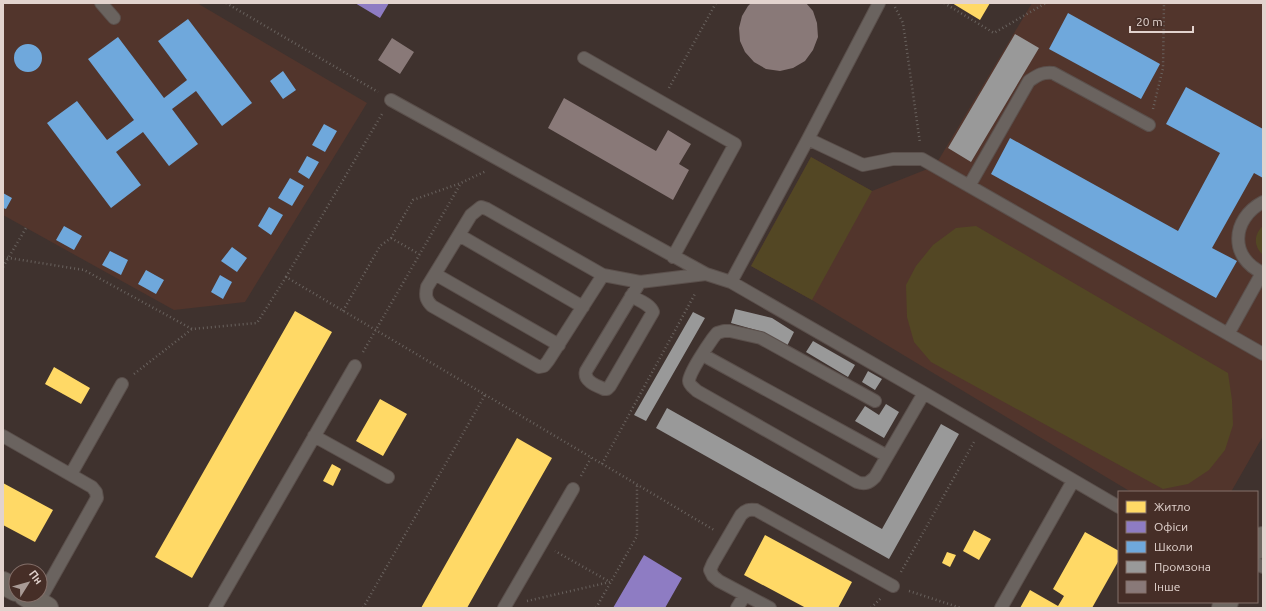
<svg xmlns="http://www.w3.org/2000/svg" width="1266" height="611" font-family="Ubuntu,sans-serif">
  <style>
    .built { fill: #52352c }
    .green { fill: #534724 }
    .homes { fill: #ffd966 }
    .offices { fill: #8e7cc3 }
    .schools { fill: #6fa8dc }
    .industry { fill: #999 }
    .building { fill: #897978 }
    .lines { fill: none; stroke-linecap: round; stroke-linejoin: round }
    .lane-casing { stroke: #5b504c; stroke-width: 14 }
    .secondary-casing { stroke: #5b504c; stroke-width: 24 }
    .path { stroke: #69625e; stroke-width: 2.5; stroke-dasharray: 1 3; stroke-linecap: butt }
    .lane { stroke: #6a635f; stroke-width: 12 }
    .secondary { stroke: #6e6761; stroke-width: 22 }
  </style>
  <rect width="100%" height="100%" fill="#3f322e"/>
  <path class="built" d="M 3,3 L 197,3 L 367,103 L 245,302 L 174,310 L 3,215 Z
    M 1032,3 L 1263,3 L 1263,436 L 1231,492 L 1131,492 L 812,300 L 751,266 L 811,157 L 872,191 L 935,166 Z"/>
  <path class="green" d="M 811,157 L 872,191 L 812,300 L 751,266 Z
    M 976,226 L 1228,373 L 1232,400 L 1233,425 L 1225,450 L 1209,470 L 1188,484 L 1163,489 L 931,362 L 914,342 L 907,317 L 906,285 L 916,266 L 933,245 L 956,228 Z
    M 1263,226 L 1263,255 C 1253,246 1254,234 1263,226 Z"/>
  <path class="homes" d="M 952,3 L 990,3 L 980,20 Z
    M 295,311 L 332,332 L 192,578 L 155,557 Z
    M 54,367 L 90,388 L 81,404 L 45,384 Z
    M 380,399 L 407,414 L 383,456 L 356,441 Z
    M 517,438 L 552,458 L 536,486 L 467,608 L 421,608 Z
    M 332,464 L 341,469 L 333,486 L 323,481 Z
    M 3,483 L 53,510 L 35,542 L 3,525 Z
    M 974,530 L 991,539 L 979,560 L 963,551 Z
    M 1085,532 L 1119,551 L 1119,560 L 1092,608 L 1020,608 L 1030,590 L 1058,606 L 1064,596 L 1053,589 Z
    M 765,535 L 852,582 L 838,608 L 806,608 L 744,575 Z
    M 947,552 L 956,555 L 950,567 L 942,563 Z"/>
  <path class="offices" d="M 355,3 L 389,3 L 380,18 Z
    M 644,555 L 682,578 L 665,608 L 613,608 Z"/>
  <path class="schools" d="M 1068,13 L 1160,64 L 1141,99 L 1049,49 Z
    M 188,19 L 252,103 L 222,126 L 196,91 L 172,109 L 198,144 L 169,166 L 143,132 L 116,152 L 141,185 L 111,208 L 47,123 L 77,101 L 107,140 L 134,120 L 88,59 L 118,37 L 164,98 L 187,80 L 158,41 Z
    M14 58a14 14 0 1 1 28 0a14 14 0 1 1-28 0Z
    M 283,71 L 296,90 L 283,99 L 270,81 Z
    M 1186,87 L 1263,129 L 1263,178 L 1254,173 L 1212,248 L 1237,261 L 1216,298 L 991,174 L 1010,138 L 1178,231 L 1220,153 L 1166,124 Z
    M 324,124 L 337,131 L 325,152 L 312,145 Z
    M 307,156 L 319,162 L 309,179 L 298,172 Z
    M 290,178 L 304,186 L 292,206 L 278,198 Z
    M 3,193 L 12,198 L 6,209 L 3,208 Z
    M 269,207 L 283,215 L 271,235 L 258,226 Z
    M 64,226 L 82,236 L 74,250 L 56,240 Z
    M 232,247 L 247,258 L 237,272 L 221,261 Z
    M 110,251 L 128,260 L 121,275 L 102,265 Z
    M 146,270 L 164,280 L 156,294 L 138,284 Z
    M 220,275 L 232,282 L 223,299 L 211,292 Z"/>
  <path class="industry" d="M 1015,34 L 1039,48 L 971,162 L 948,148 Z
    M 735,309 L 772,318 L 794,332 L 787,346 L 763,332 L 731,323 Z
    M 693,312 L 705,318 L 646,421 L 634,415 Z
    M 813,341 L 855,365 L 848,377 L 806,352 Z
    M 868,371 L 882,379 L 875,390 L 862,382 Z
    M 886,404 L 899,412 L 884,438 L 855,421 L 865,406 L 879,415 Z
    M 667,408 L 882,529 L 941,424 L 959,434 L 889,559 L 656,428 Z"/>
  <path class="building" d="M 751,3 L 806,3 L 813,11 L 817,23 L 818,37 L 813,50 L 805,61 L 793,68 L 780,71 L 766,69 L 754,62 L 745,52 L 740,41 L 739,28 L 742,16 L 748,6 Z
    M 392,38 L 414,52 L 400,74 L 378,60 Z
    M 564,98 L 656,151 L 668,130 L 691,144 L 679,164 L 689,170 L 673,200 L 548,128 Z"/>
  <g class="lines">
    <defs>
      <path id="lane" d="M 101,3 L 114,18
        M 584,58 L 735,144 L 673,257
        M 391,100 L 706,274 L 731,282 L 924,393 L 1119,507
        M 808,139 L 863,165 L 893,159 L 922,159 L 1263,354
        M 969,186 L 1029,81 C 1038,75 1042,72 1053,73 L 1149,125
        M 1263,202 C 1231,219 1229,258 1263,273
        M 459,235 L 583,307
        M 435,274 L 559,345
        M 603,275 L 487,209 L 481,207 L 471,215 L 427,287 C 425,296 426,300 432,306 L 539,367 L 544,366 L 548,361 L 603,275 L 640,282 L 706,274
        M 731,282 L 808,139 L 879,3
        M 631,296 C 638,300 650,304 653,312 L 610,386 L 607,389 L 604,389 C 597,386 583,381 586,371 L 640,282
        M 1228,334 L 1262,273
        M 703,355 L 887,456
        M 875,401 L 761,338 L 730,331 L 724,331 L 717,333 L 713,338 C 708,345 689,373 689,381 C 689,385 694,388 697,391 L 857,482 C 865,485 869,483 875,477 L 924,393
        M 3,436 L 92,487 L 96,492 L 97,498 L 38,603
        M 314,436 L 388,477
        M 71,474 L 122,384
        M 1257,564 L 1263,567
        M 215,608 L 355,366
        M 504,608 L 573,489
        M 737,608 L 745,595
        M 770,608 L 719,581 L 713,576 L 710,570 L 713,563 L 741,515 C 746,510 749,509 756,510 L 893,586
        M 1001,608 L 1073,481"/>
      <path id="secondary" d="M 1257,548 L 1263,538
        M 3,583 L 16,590
        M 25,595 L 47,608
        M 1223,608 L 1227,602"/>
    </defs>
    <use href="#lane" class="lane-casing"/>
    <use href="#secondary" class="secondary-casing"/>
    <path class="path" d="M 226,3 L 378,92
      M 944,3 L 994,33 L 1046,3
      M 895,7 L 903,23 L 920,143
      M 669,88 L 716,3
      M 1153,109 L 1163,68 L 1164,3
      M 391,238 L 419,254
      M 3,257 L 84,270 L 192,329 L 257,323 L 286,277 L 714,530
      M 3,267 L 26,228
      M 286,277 L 382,114
      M 343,311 L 380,246 L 391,238 L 413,200 L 461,183 L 486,171
      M 363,352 L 461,183
      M 134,374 L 192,329
      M 602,464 L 696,292
      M 581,476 L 591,458
      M 901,572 L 974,442
      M 909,591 L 961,608
      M 527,601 L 610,582 L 555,551
      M 363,608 L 485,395
      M 596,608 L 637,536 L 637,484
      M 871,608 L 881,598"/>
    <use href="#lane" class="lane"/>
    <use href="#secondary" class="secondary"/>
  </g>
  <rect width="1266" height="611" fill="none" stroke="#e2d3ce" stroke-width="8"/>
  <rect x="1118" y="491" width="140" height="112" fill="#462e27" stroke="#84706a"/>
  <rect x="1126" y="501" width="20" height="12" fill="#ffd966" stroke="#84706a"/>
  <text x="1154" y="511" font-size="12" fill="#e2d3ce">Житло</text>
  <rect x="1126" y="521" width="20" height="12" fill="#8e7cc3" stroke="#84706a"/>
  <text x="1154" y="531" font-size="12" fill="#e2d3ce">Офіси</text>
  <rect x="1126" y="541" width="20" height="12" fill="#6fa8dc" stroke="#84706a"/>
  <text x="1154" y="551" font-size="12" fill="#e2d3ce">Школи</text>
  <rect x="1126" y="561" width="20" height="12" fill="#999999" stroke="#84706a"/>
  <text x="1154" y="571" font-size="12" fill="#e2d3ce">Промзона</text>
  <rect x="1126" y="581" width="20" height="12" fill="#897978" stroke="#84706a"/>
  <text x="1154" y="591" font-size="12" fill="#e2d3ce">Інше</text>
  <g transform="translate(28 583) rotate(53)"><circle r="19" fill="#462e27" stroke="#84706a"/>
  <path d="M0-3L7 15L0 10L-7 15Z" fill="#a99b96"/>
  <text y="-6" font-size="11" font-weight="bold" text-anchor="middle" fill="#e2d3ce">Пн</text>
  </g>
  <path d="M1130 26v6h63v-6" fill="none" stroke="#e2d3ce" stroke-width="2"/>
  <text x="1136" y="26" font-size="12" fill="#e2d3ce" stroke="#462e27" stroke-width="3" paint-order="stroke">20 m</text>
</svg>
